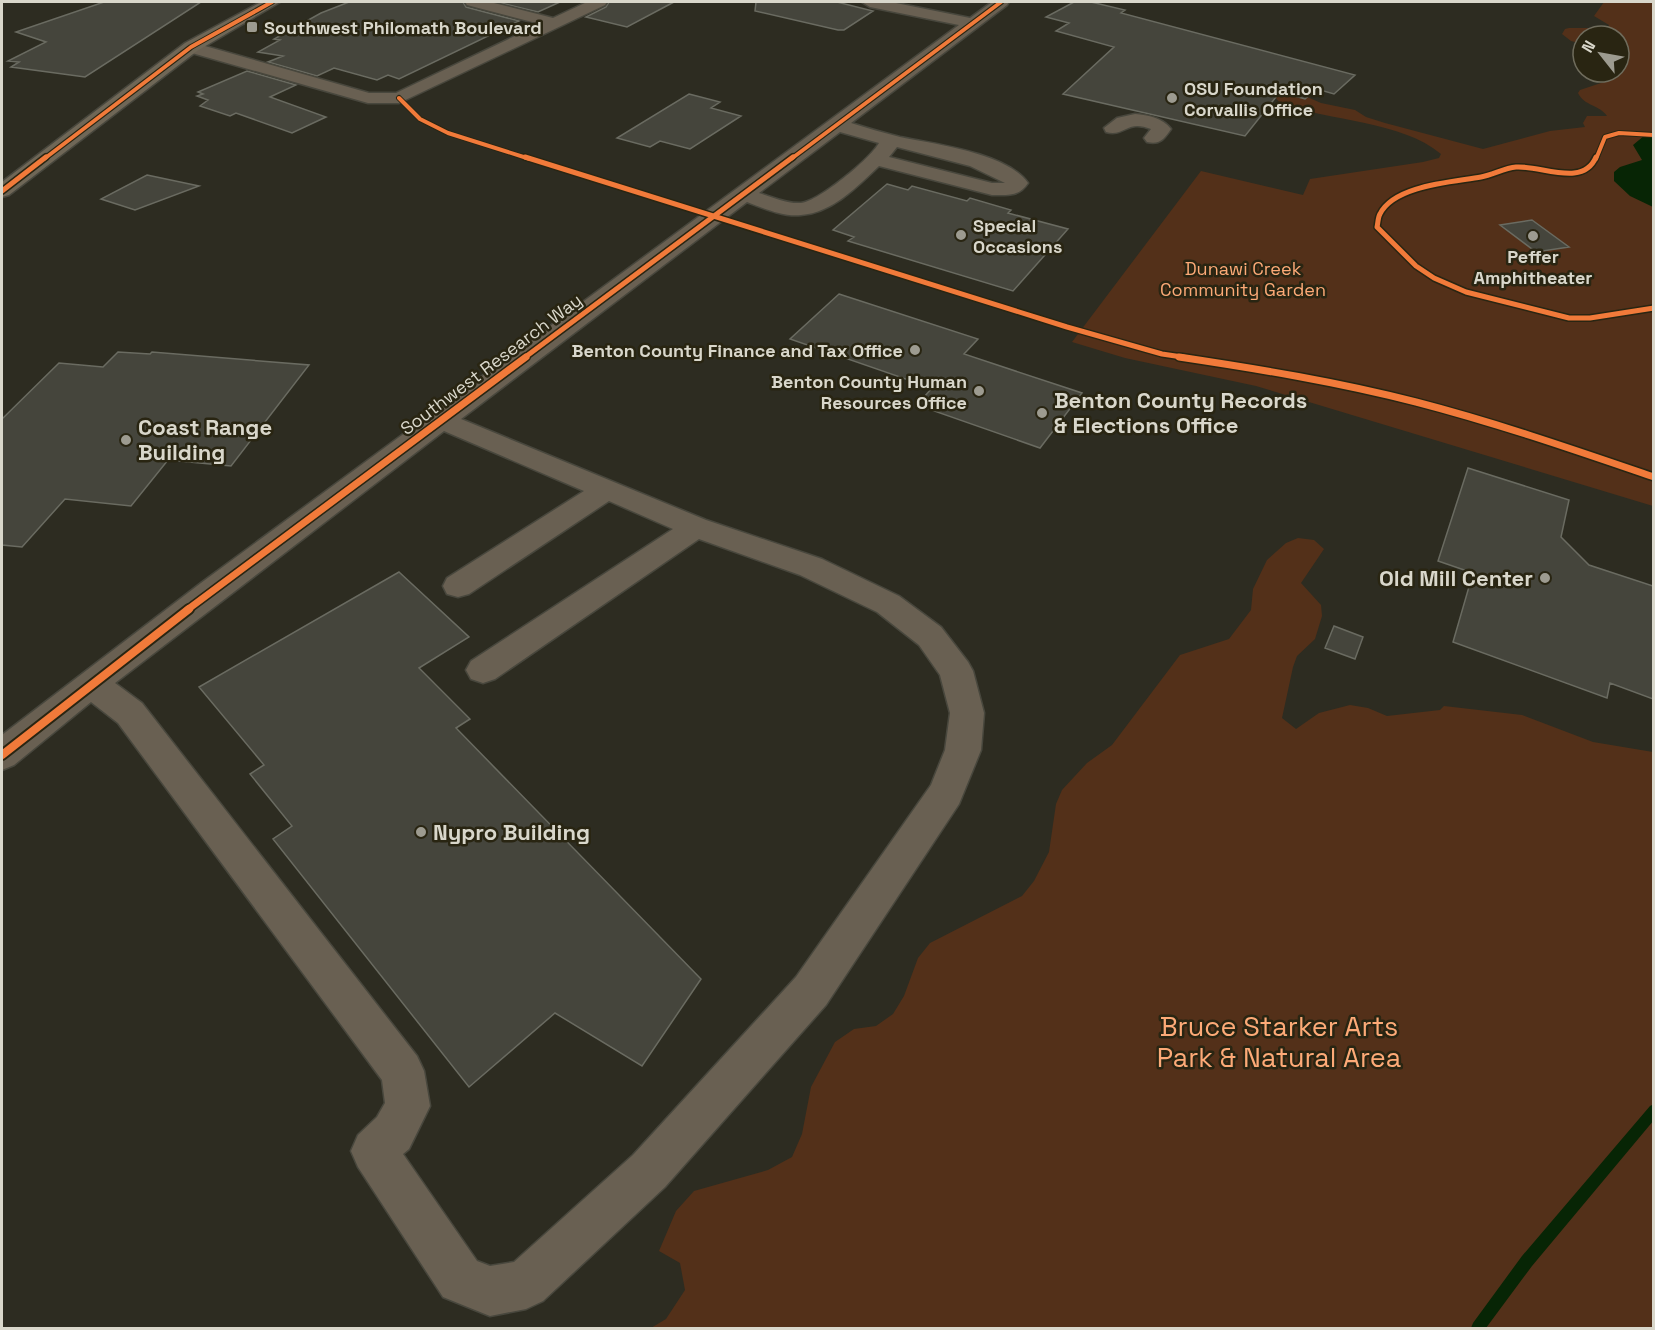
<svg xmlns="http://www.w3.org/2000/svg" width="1655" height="1330" font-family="'Space Grotesk',sans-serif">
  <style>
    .green { fill: #533019 }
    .water { fill: #072505 }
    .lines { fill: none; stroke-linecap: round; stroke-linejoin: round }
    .stream { fill: #072505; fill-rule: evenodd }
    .building { fill: #45453c; stroke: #6a6b61; stroke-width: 1.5 }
    .minor-casing { stroke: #48473d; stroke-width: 3 }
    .highway-casing { stroke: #48473d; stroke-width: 3 }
    .minor { fill: #696052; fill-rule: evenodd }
    .highway { fill: #6f6757; fill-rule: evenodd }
    .cycleway-far3-casing { stroke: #292512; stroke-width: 6 }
    .cycleway-far2-casing { stroke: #292512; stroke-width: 8 }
    .cycleway-far1-casing { stroke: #292512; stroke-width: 10 }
    .cycleway-casing { stroke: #292512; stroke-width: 12 }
    .cycleway-far3 { stroke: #f17a3a; stroke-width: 4 }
    .cycleway-far2 { stroke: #f17a3a; stroke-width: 5 }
    .cycleway-far1 { stroke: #f17a3a; stroke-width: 7 }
    .cycleway { stroke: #f17a3a; stroke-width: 8 }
    .poi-dot { fill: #9d9b90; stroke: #292512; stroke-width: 2 }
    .labels { text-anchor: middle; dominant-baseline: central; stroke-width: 5; stroke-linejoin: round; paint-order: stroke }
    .far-poi-label { font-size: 18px; font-weight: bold; fill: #d9d7cb; stroke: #292512; text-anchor: start }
    .far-park-label { font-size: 18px; fill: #fdaa77; stroke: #292512 }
    .far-street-label { font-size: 18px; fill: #d9d7cb; stroke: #292512 }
    .poi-label { font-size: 22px; font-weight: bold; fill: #d9d7cb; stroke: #292512; text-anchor: start }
    .near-park-label { font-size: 27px; fill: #fdaa77; stroke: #292512 }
  </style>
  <rect width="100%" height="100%" fill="#2d2c21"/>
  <path class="green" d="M 1604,2 L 1653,2 L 1653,506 L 1256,386 L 1125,358 L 1072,342 L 1201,171 L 1303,195 L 1310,179 L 1423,162 L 1439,158 L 1441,154 C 1402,121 1330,121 1281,104 L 1275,97 L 1287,93 L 1305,96 L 1321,103 L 1355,110 L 1366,117 L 1385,123 L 1483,149 L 1550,131 L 1585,127 L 1583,123 L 1587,116 L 1607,116 C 1600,105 1584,106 1578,93 L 1580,90 L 1604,82 L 1608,76 L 1604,72 L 1619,72 L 1619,36 L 1583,36 L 1583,44 L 1571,41 L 1562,34 L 1565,29 L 1569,28 L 1608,28 L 1609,25 L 1594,16 Z
    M 1298,538 L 1314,540 L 1324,549 L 1301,583 L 1321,605 L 1322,616 L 1315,639 L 1297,656 L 1293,667 L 1282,718 L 1296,729 L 1319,713 L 1350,705 L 1368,708 L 1387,716 L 1440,710 L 1444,706 L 1522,715 L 1593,742 L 1653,752 L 1653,1328 L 651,1328 L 666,1319 L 685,1290 L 680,1263 L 659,1251 L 676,1211 L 694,1191 L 768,1170 L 792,1157 L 802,1134 L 811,1087 L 835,1042 L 854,1029 L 876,1026 L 893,1014 L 904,996 L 918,958 L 930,943 L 1022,896 L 1034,881 L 1049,852 L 1056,804 L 1062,790 L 1087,763 L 1112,745 L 1180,655 L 1229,639 L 1251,610 L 1253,589 L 1267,560 L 1286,543 Z"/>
  <path class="water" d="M 1645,135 L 1653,136 L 1653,207 L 1630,196 L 1614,181 L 1614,172 L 1620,167 L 1642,160 L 1633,145 Z"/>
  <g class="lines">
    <path class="stream" d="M 1654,1104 L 1654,1120 L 1532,1266 L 1486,1328 L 1471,1328 L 1473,1323 L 1522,1256 L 1650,1106 Z"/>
  </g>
  <path class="building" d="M 104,2 L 201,2 L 85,77 L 11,67 L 19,62 L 8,61 L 46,42 L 16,32 Z
    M 349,2 L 463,2 L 466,7 L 519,21 L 399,79 L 388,75 L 377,80 L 334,68 L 317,76 L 268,62 L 283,56 L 258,52 L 280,40 L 274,39 L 321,13 Z
    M 497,2 L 560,2 L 538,12 Z
    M 609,2 L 674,2 L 627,27 L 586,17 L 606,7 Z
    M 756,2 L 837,2 L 873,11 L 844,30 L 838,30 L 755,11 Z
    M 1074,2 L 1091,2 L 1125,10 L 1121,13 L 1355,75 L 1334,94 L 1317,89 L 1305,99 L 1280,92 L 1245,136 L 1063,94 L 1114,47 L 1056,31 L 1069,23 L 1046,17 Z
    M 247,71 L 296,85 L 270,97 L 326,117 L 292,133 L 236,113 L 230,116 L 200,106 L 208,100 L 197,96 L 203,94 L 198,92 Z
    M 689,94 L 720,102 L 711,108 L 741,116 L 690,149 L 660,141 L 650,147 L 617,138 Z
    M 147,175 L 199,186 L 135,210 L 101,199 Z
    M 887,184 L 908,190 L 912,186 L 967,201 L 970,198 L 1011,210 L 1008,213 L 1068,229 L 1013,291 L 848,241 L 854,237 L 833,230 Z
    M 1532,220 L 1569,247 L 1536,252 L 1500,225 Z
    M 839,294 L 978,339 L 964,354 L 1082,393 L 1040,448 L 917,405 L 932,388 L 790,339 Z
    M 118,352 L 150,354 L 152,352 L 309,365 L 231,466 L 168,460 L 131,506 L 65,499 L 22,547 L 2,545 L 2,419 L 59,363 L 103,367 Z
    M 1468,468 L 1569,500 L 1561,537 L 1589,565 L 1653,586 L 1653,699 L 1610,683 L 1607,698 L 1453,642 L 1473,573 L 1438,561 Z
    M 399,572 L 469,637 L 419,668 L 470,719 L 456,728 L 701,979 L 642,1066 L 555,1013 L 469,1087 L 273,839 L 292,826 L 250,774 L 264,765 L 199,687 Z
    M 1334,626 L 1363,637 L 1355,659 L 1325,648 Z"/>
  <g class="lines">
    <defs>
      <path id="minor" d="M 465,2 L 490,2 L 553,18 L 587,2 L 607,2 L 605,5 L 399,103 L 368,103 L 185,51 L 183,47 L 191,42 L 369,93 L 396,93 L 540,24 L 467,5 Z
        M 862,2 L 891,2 L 970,18 L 992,2 L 1009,2 L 1007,5 L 851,123 C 867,128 884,133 900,137 C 934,144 1007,153 1028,183 C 1019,197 1007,195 992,195 L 879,166 C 858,186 832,213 801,215 C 783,217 763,208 747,202 L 461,419 L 706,520 L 822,559 L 899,596 L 941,627 L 968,662 L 973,671 L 984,713 L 981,750 L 959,804 L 826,1005 L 665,1187 L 543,1301 L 526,1309 L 490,1316 L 443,1297 L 358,1167 L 351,1151 L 358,1135 L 377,1117 L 385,1103 L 382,1080 L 118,723 L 91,702 L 14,765 L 2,770 L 2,735 L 201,583 L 959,25 L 870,7 ZM 840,132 L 879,143 C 870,159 819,201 801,203 C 787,204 772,197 759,193 ZM 897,147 L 970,166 L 1005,183 L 992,183 L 889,157 ZM 444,431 L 584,491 L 447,578 L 443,586 L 447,594 L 458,597 L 469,594 L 609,501 L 673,529 L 471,661 L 466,670 L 471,679 L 483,683 L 495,679 L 699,539 L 800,575 L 877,612 L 919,645 L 940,675 L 950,713 L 945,750 L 931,785 L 796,977 L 633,1155 L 514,1262 L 490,1266 L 477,1261 L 403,1154 L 409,1149 L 430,1106 L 424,1071 L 417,1056 L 142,703 L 115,683 Z
        M 1135,114 C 1148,115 1163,118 1171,129 C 1164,139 1160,145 1147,142 L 1144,138 L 1151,129 C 1127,119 1125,137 1106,132 L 1104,128 L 1117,118 Z"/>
      <path id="highway" d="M 261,2 L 280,2 L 197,51 L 9,195 L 2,197 L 2,182 L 185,43 Z"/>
    </defs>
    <use href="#minor" class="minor-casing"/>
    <use href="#highway" class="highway-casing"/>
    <use href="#minor" class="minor"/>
    <use href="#highway" class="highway"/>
    <defs>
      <path id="cycleway-far3" d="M 399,98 L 420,119 L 448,133 L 530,159
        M 44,159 L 191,47 L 272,2
        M 791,159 L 1001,2
        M 1596,159 L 1605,137 L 1619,133 L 1654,135"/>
      <path id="cycleway-far2" d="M 525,157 L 1067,327 L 1162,354 L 1189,358
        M 1596,157 C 1583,188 1541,165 1516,167 C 1504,168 1493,175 1481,177 C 1454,182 1394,185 1380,214 C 1378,217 1378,223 1377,227 L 1416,266 L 1434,278 L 1466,292 L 1569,318 L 1590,318 L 1654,308
        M 2,191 L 46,157
        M 524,358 L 793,157"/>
      <path id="cycleway-far1" d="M 1179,357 C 1259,369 1338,382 1416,402 C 1497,423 1575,450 1654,477
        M 187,610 L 526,357"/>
      <path id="cycleway" d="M 2,755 L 189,609"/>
    </defs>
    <use href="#cycleway-far3" class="cycleway-far3-casing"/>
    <use href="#cycleway-far2" class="cycleway-far2-casing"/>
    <use href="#cycleway-far1" class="cycleway-far1-casing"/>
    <use href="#cycleway" class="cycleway-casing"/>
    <use href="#cycleway-far3" class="cycleway-far3"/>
    <use href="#cycleway-far2" class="cycleway-far2"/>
    <use href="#cycleway-far1" class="cycleway-far1"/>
    <use href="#cycleway" class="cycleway"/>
  </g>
  <g class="poi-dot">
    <rect x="246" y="21" width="12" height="12" rx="3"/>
    <circle cx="1172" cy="98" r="6"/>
    <circle cx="961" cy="235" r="6"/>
    <circle cx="1533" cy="236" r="6"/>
    <circle cx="915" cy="350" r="6"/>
    <circle cx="979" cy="391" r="6"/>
    <circle cx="1042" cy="413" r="6"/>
    <circle cx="126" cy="440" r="6"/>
    <circle cx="1545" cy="578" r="6"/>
    <circle cx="421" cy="832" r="6"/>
  </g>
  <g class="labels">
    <g class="far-poi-label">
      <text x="264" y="27">Southwest Philomath Boulevard</text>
      <text x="1184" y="88">OSU Foundation<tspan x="1184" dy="21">Corvallis Office</tspan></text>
      <text x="973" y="225">Special<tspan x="973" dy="21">Occasions</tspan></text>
      <text x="1533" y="256" text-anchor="middle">Peffer<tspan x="1533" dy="21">Amphitheater</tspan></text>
      <text x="903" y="350" text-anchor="end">Benton County Finance and Tax Office</text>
      <text x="967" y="381" text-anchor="end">Benton County Human<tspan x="967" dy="21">Resources Office</tspan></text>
    </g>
    <g class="far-park-label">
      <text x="1243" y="268">Dunawi Creek<tspan x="1243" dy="21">Community Garden</tspan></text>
    </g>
    <g class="far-street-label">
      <text transform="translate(491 364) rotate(-37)">Southwest Research Way</text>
    </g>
    <g class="poi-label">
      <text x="1054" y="400">Benton County Records<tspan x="1054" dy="25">&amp; Elections Office</tspan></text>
      <text x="138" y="427">Coast Range<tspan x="138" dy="25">Building</tspan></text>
      <text x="1533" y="578" text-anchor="end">Old Mill Center</text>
      <text x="433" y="832">Nypro Building</text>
    </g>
    <g class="near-park-label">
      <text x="1279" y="1026">Bruce Starker Arts<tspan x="1279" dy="31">Park &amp; Natural Area</tspan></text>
    </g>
  </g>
  <rect width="1655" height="1330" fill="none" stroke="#d9d7cb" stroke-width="6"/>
  <g transform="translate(1601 54) rotate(301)"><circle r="28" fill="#292512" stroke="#6f6c5c" stroke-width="1.5"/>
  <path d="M0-4.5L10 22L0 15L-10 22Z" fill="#9d9b90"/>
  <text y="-9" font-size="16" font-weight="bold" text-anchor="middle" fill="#d9d7cb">N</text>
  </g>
</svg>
